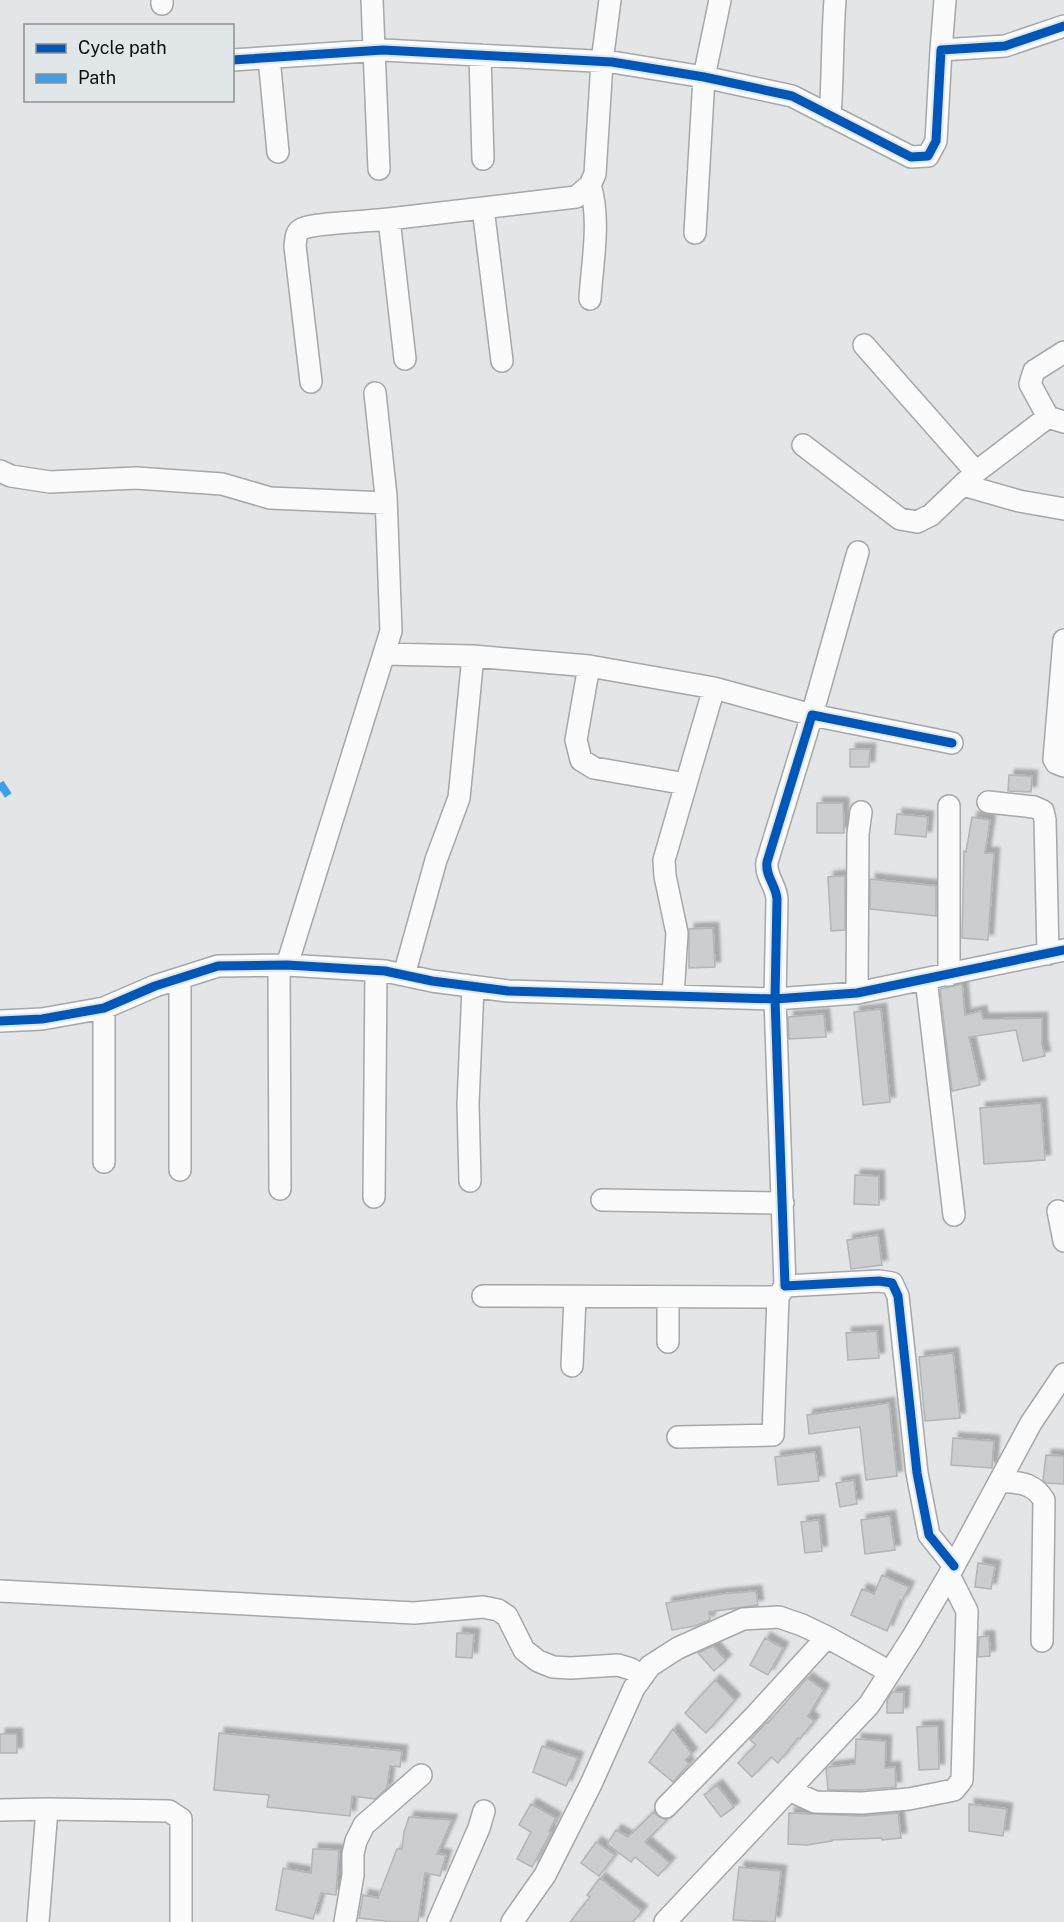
<svg xmlns="http://www.w3.org/2000/svg" width="1064" height="1922" font-family="'Public Sans',sans-serif">
  <style>
    .building { fill: #cbcdce; stroke: #b2b4b6; stroke-width: 1.5; filter: url(#shadow) }
    .lines { fill: none; stroke-linecap: round; stroke-linejoin: round }
    .minor-casing { stroke: #a5a7a9; stroke-width: 24 }
    .minor { stroke: #fbfbfb; stroke-width: 21 }
    .quiet { stroke: #3ca1ea; stroke-width: 8; stroke-dasharray: 15 8; stroke-linecap: butt }
    .cycleway-casing { stroke: #e1e6e9; stroke-width: 13 }
    .cycleway { stroke: #0057b8; stroke-width: 9 }
  </style>
  <defs>
    <filter id="shadow"><feDropShadow dx="5.5" dy="-5.5" stdDeviation="1.5" flood-color="#0004"/></filter>
  </defs>
  <rect width="100%" height="100%" fill="#e3e5e7"/>
  <path class="building" d="M 850,749 L 870,749 L 869,767 L 850,767 Z
    M 1009,775 L 1032,776 L 1031,792 L 1008,791 Z
    M 817,803 L 843,803 L 844,833 L 817,833 Z
    M 897,814 L 928,817 L 926,837 L 895,834 Z
    M 972,817 L 990,820 L 985,853 L 994,853 L 988,940 L 962,938 L 964,851 L 966,852 Z
    M 840,876 L 845,876 L 845,930 L 831,931 L 828,877 Z
    M 870,879 L 936,886 L 936,916 L 870,909 Z
    M 713,928 L 715,967 L 689,968 L 689,929 Z
    M 962,984 L 965,1015 L 981,1011 L 983,1019 L 1042,1018 L 1042,1045 L 1045,1056 L 1023,1061 L 1016,1030 L 969,1037 L 980,1085 L 952,1091 L 940,989 Z
    M 881,1009 L 890,1102 L 863,1105 L 854,1012 Z
    M 824,1014 L 826,1037 L 789,1039 L 788,1017 Z
    M 1041,1103 L 1045,1160 L 984,1164 L 980,1108 Z
    M 855,1175 L 879,1176 L 879,1205 L 854,1204 Z
    M 878,1235 L 882,1265 L 851,1269 L 847,1240 Z
    M 877,1331 L 879,1358 L 848,1360 L 846,1333 Z
    M 953,1353 L 960,1418 L 925,1421 L 919,1357 Z
    M 889,1403 L 897,1476 L 866,1480 L 860,1427 L 809,1434 L 807,1415 Z
    M 953,1438 L 994,1441 L 992,1468 L 951,1465 Z
    M 815,1452 L 819,1481 L 778,1485 L 775,1457 Z
    M 1046,1455 L 1064,1456 L 1064,1484 L 1046,1483 L 1043,1480 Z
    M 854,1480 L 857,1504 L 840,1507 L 836,1483 Z
    M 890,1516 L 895,1550 L 865,1554 L 861,1520 Z
    M 819,1520 L 822,1551 L 805,1553 L 801,1522 Z
    M 978,1563 L 995,1566 L 991,1589 L 975,1587 Z
    M 882,1575 L 909,1587 L 902,1601 L 900,1600 L 887,1631 L 851,1615 L 862,1589 L 874,1594 Z
    M 756,1591 L 758,1605 L 709,1612 L 710,1620 L 695,1626 L 672,1630 L 666,1603 L 722,1594 Z
    M 457,1633 L 474,1634 L 472,1658 L 456,1657 Z
    M 989,1636 L 990,1656 L 978,1657 L 979,1637 Z
    M 765,1638 L 783,1648 L 768,1675 L 750,1665 Z
    M 713,1646 L 726,1660 L 714,1671 L 698,1653 Z
    M 807,1678 L 824,1690 L 808,1716 L 814,1721 L 800,1739 L 798,1738 L 778,1763 L 771,1757 L 752,1777 L 738,1763 L 756,1745 L 750,1740 L 767,1722 L 768,1723 Z
    M 715,1680 L 735,1700 L 706,1733 L 685,1713 Z
    M 892,1692 L 904,1692 L 903,1713 L 887,1713 L 887,1701 Z
    M 938,1726 L 939,1769 L 919,1770 L 917,1727 Z
    M 673,1729 L 692,1754 L 685,1760 L 689,1764 L 673,1782 L 649,1762 Z
    M 219,1733 L 402,1751 L 400,1767 L 390,1766 L 387,1788 L 375,1799 L 352,1796 L 350,1816 L 267,1807 L 269,1795 L 214,1790 Z
    M 0,1734 L 17,1734 L 17,1753 L 0,1753 Z
    M 856,1739 L 886,1741 L 885,1768 L 895,1767 L 896,1787 L 862,1790 L 828,1790 L 826,1769 L 829,1767 L 855,1764 Z
    M 542,1746 L 578,1758 L 566,1786 L 533,1772 Z
    M 717,1785 L 734,1807 L 721,1817 L 704,1795 Z
    M 531,1804 L 556,1818 L 549,1831 L 551,1832 L 532,1867 L 517,1859 L 531,1832 L 519,1825 Z
    M 969,1804 L 1007,1809 L 1003,1836 L 969,1831 Z
    M 654,1812 L 658,1816 L 667,1820 L 645,1842 L 670,1863 L 658,1876 L 635,1857 L 631,1862 L 607,1844 L 616,1830 L 628,1837 Z
    M 789,1813 L 862,1816 L 898,1813 L 901,1838 L 882,1840 L 881,1838 L 832,1840 L 832,1841 L 807,1845 L 788,1844 Z
    M 409,1817 L 452,1820 L 437,1854 L 446,1855 L 440,1876 L 425,1873 L 418,1922 L 393,1922 L 359,1918 L 363,1895 L 378,1898 L 397,1849 L 402,1849 L 404,1832 Z
    M 596,1842 L 615,1855 L 599,1876 L 581,1863 Z
    M 313,1849 L 339,1850 L 336,1895 L 321,1893 L 313,1919 L 276,1910 L 283,1868 L 311,1873 Z
    M 739,1867 L 781,1871 L 775,1922 L 733,1920 Z
    M 600,1878 L 642,1911 L 633,1922 L 570,1922 L 590,1897 L 587,1895 Z"/>
  <g class="lines">
    <defs>
      <path id="minor" d="M 162,0 L 162,4
        M 372,0 L 379,169
        M 941,50 L 945,0
        M 480,55 L 483,159
        M 269,58 L 278,152
        M 232,60 L 383,50 L 612,62 L 704,77 L 792,96 L 911,157 L 928,156 L 936,141 L 941,50 L 1005,46 L 1064,26
        M 830,116 C 833,77 832,39 835,0
        M 483,208 L 502,361
        M 695,233 L 704,77 L 720,0
        M 590,299 C 592,263 601,220 590,185
        M 864,345 L 976,472
        M 1064,352 L 1034,371 L 1030,384 L 1048,417 L 1064,422
        M 405,359 L 389,219 L 576,197 L 590,185 L 595,174 L 602,62 L 610,0
        M 311,382 L 295,246 C 296,240 295,232 302,229 C 313,223 373,221 389,219
        M 803,445 L 900,519 L 917,522 L 931,515 L 976,472 L 1048,417
        M 0,471 L 11,476 L 50,482 L 136,478 L 222,484 L 270,498 L 386,503
        M 963,485 L 1019,501 L 1064,509
        M 1064,640 L 1054,759 L 1056,763 L 1064,766
        M 385,654 L 473,656 L 589,666 L 714,688 L 812,715 L 858,552
        M 589,666 L 576,740 L 581,760 L 594,768 L 686,784 L 714,688
        M 952,743 L 812,715 L 767,862 C 765,876 776,885 777,899 L 775,999 L 785,1286 L 879,1281 L 892,1283 L 898,1296 L 917,1473 L 929,1535 L 954,1566
        M 988,802 L 1034,807 L 1043,811 L 1045,820 L 1048,954
        M 279,965 L 280,1189
        M 287,965 L 391,631 L 386,496 L 375,393
        M 404,975 L 436,860 L 459,798 L 473,656
        M 949,975 L 949,806
        M 180,978 L 180,1170
        M 926,979 L 954,1215
        M 857,993 L 858,834 L 861,812
        M 673,996 L 677,933 L 665,876 L 664,860 L 686,784
        M 0,1021 L 42,1019 L 104,1008 L 155,986 L 218,966 L 287,965 L 385,971 L 432,981 L 508,991 L 775,999 L 857,993 L 1064,950
        M 104,1162 L 104,1008
        M 470,1181 L 468,1104 L 473,987
        M 374,1197 L 376,971
        M 602,1200 L 783,1203
        M 1058,1211 L 1064,1241
        M 483,1296 L 778,1297 L 785,1286
        M 668,1342 L 668,1298
        M 572,1366 L 575,1298
        M 678,1437 L 773,1435 L 778,1297
        M 1000,1481 C 1019,1483 1033,1482 1044,1500 L 1042,1641
        M 0,1591 L 414,1613 L 483,1607 L 498,1610 L 507,1616 L 524,1650 L 538,1661 L 553,1667 L 571,1668 L 618,1665 L 631,1669 L 643,1676
        M 789,1790 L 815,1802 L 862,1803 L 909,1799 L 954,1790 L 962,1780 L 967,1611 L 949,1575
        M 666,1807 L 754,1717 L 827,1637
        M 47,1809 L 169,1811 L 181,1819 L 181,1922
        M 0,1810 L 47,1809 L 38,1922
        M 345,1922 L 353,1875 L 353,1854 L 356,1841 L 364,1825 L 421,1775
        M 438,1922 L 479,1828 L 484,1811
        M 512,1922 L 545,1875 L 591,1784 L 634,1688 L 650,1666 L 678,1648 L 743,1619 L 779,1617 L 802,1625 L 827,1637 L 890,1672
        M 665,1922 L 869,1705 L 912,1638 L 949,1575 L 1031,1423 L 1064,1374"/>
    </defs>
    <use href="#minor" class="minor-casing"/>
    <use href="#minor" class="minor"/>
    <path class="quiet" d="M 0,783 L 12,801"/>
    <defs>
      <path id="cycleway" d="M 232,60 L 383,50 L 612,62 L 704,77 L 792,96 L 911,157 L 928,156 L 936,141 L 941,50 L 1005,46 L 1064,26
        M 952,743 L 812,715 L 767,862 C 765,876 776,885 777,899 L 775,999 L 785,1286 L 879,1281 L 892,1283 L 898,1296 L 917,1473 L 929,1535 L 954,1566
        M 0,1021 L 42,1019 L 104,1008 L 155,986 L 218,966 L 287,965 L 385,971 L 432,981 L 508,991 L 775,999 L 857,993 L 1064,950"/>
    </defs>
    <use href="#cycleway" class="cycleway-casing"/>
    <use href="#cycleway" class="cycleway"/>
  </g>
  <rect x="24" y="24" width="210" height="78" fill="#e1e6e9" stroke="#8c9092" stroke-width="1.5"/>
  <rect x="36" y="44" width="30" height="9" fill="#0057b8" stroke="#8c9092" stroke-width="1.5"/>
  <text x="78" y="54" font-size="18" fill="#0d0f10">Cycle path</text>
  <rect x="36" y="74" width="30" height="9" fill="#3ca1ea" stroke="#8c9092" stroke-width="1.5"/>
  <text x="78" y="84" font-size="18" fill="#0d0f10">Path</text>
</svg>
